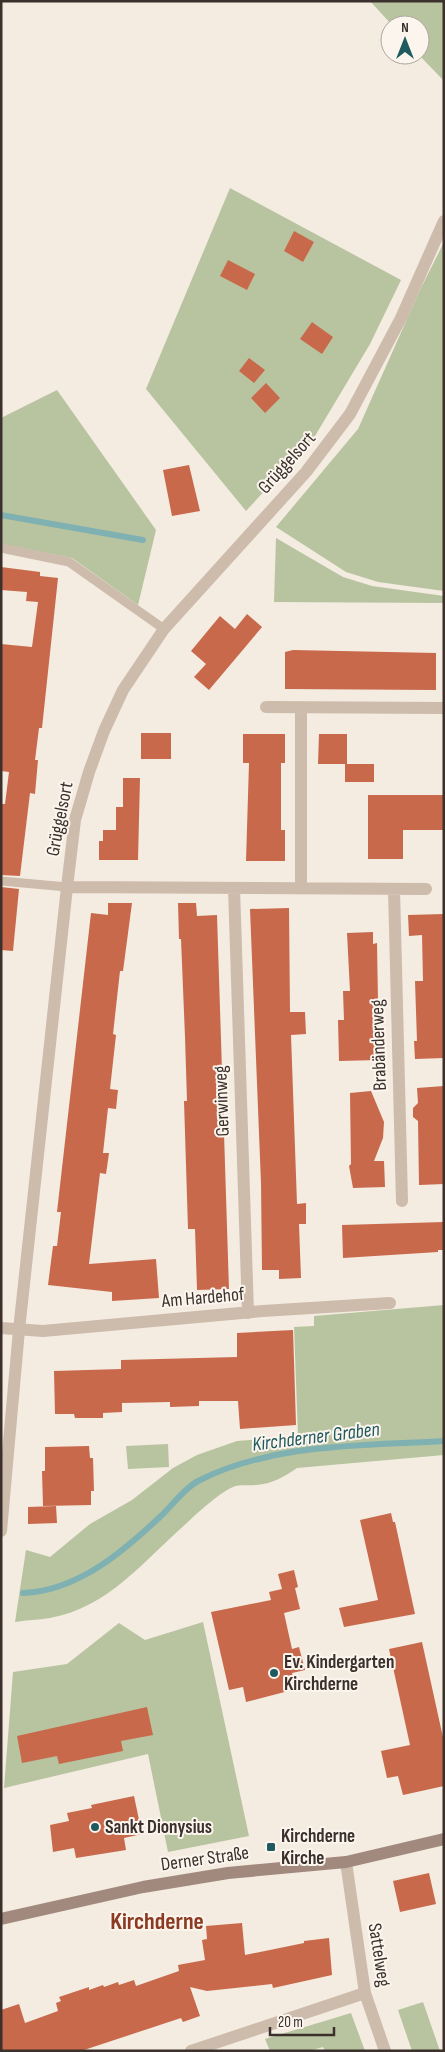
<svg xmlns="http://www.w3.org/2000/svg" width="445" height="2052" font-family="'Sofia Sans Condensed',sans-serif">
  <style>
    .green { fill: #b8c4a0 }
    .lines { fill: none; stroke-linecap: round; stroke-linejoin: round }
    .stream { stroke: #7fb0b2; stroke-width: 6 }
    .building { fill: #c8694b }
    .service { stroke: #cdbbac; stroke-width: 9 }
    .minor { stroke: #cdbbac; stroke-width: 12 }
    .secondary { stroke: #a18a7d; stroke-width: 12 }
    .poi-dot { fill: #1f5a5e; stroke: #fbf5ee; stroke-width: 2 }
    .labels { text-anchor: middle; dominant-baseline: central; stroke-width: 4; stroke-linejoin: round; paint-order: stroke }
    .street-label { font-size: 19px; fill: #3b302b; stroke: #fbf5ee }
    .poi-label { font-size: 19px; font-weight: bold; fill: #3b302b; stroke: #fbf5ee; text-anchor: start }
    .water-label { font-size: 20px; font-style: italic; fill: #1f5a5e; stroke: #fbf5ee }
    .district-label { font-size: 24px; font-weight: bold; fill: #8c3b22; stroke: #fbf5ee }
  </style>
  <rect width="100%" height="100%" fill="#f4ebe1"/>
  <path class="green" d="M 370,1 L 444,1 L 444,81 L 419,55 L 420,25 L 392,25 Z
    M 230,188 L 401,280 L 370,344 L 315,436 L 246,511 L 146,389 Z
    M 444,242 L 444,591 L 378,582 L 346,572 L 276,527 L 358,429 L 420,290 Z
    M 57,390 L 156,530 L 138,605 L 72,558 L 1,544 L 1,418 Z
    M 276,538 L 343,577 L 372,586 L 444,596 L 444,603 L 274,602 Z
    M 444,1305 L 444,1455 L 297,1468 C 284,1477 272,1484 256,1485 C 249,1486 240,1484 233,1487 C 222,1491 197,1513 188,1522 C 144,1560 110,1607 50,1618 C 38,1620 27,1620 15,1622 L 26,1550 L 50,1557 L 90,1524 L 132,1500 L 173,1468 L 197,1455 L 237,1441 L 298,1436 L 294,1327 L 314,1326 L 314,1316 Z
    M 168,1444 L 169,1467 L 128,1469 L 126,1446 Z
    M 203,1622 L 249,1836 L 168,1852 L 148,1754 L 4,1788 L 13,1672 L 67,1664 L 119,1623 L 145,1640 Z
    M 423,2002 L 440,2051 L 412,2051 L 398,2010 Z
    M 351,2013 L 365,2051 L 325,2051 L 323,2047 L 309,2051 L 270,2051 L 265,2039 Z"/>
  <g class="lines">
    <path class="stream" d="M 1,515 L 143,540
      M 23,1593 C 78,1591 124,1551 162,1515 C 173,1504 185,1488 198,1481 C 272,1443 362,1446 444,1441"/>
  </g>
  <path class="building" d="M 294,231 L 314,242 L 303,262 L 284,251 Z
    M 228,260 L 255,274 L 247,290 L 220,276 Z
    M 312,322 L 333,337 L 322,354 L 300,339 Z
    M 249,358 L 265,370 L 254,383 L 239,371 Z
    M 266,383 L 280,398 L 265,413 L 251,398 Z
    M 189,465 L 200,511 L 172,516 L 163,470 Z
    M 1,567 L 40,572 L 40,576 L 58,578 L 42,728 L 39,728 L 35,760 L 38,760 L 35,794 L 30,793 L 20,876 L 1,875 L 1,804 L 5,804 L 9,772 L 1,771 L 1,644 L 32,647 L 38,602 L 26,601 L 27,592 L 1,590 Z
    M 247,614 L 262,627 L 209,690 L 194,677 L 206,664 L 191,651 L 220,616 L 235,629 Z
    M 293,650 L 436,653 L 436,690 L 285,689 L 285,652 Z
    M 141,733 L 171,733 L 171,759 L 141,759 Z
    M 243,734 L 285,734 L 285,763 L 281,763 L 281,830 L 285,830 L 285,861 L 246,861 L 249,763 L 243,763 Z
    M 319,734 L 347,734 L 347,764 L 374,764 L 374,782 L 345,782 L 345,764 L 318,764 Z
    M 123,778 L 140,778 L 138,860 L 99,860 L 99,841 L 103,841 L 103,830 L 116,830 L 116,807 L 123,807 Z
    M 368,795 L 444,795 L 444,830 L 403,830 L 403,859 L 368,859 Z
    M 1,887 L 19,889 L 13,951 L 1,950 Z
    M 108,903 L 132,903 L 123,971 L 120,971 L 113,1034 L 116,1035 L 110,1089 L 118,1090 L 116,1109 L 108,1108 L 103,1153 L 109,1153 L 106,1174 L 100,1173 L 89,1264 L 156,1259 L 159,1298 L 112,1301 L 112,1292 L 48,1285 L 53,1246 L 57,1246 L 61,1212 L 57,1212 L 91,913 L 108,915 Z
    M 178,903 L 196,903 L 197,916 L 217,915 L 229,1289 L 197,1290 L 195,1229 L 188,1229 L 184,1101 L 187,1101 L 185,1037 L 181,939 L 179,939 Z
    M 289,908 L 290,1012 L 305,1012 L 306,1034 L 291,1035 L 297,1204 L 306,1203 L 306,1224 L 299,1224 L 301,1278 L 279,1279 L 279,1270 L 262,1270 L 261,1183 L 250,909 Z
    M 444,914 L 444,1058 L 415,1059 L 414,1041 L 417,1041 L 415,981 L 423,981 L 422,935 L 409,936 L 408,915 Z
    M 373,932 L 373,944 L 377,943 L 379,1060 L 339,1061 L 338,1020 L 344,1020 L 343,991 L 350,991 L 347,933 Z
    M 444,1086 L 444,1184 L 419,1185 L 418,1121 L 413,1117 L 413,1108 L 418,1103 L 417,1088 Z
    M 371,1091 L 384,1122 L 383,1138 L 374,1161 L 384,1161 L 385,1187 L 353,1188 L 349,1166 L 351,1164 L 350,1093 Z
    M 444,1222 L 444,1250 L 438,1250 L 438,1252 L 343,1258 L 342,1225 Z
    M 293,1330 L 296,1425 L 240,1429 L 238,1401 L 199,1401 L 199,1406 L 170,1407 L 170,1402 L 122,1403 L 122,1412 L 103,1413 L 103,1418 L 75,1418 L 74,1414 L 55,1414 L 54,1371 L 121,1369 L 121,1360 L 237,1357 L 237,1333 Z
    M 89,1446 L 90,1458 L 93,1458 L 94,1491 L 91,1491 L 91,1505 L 43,1506 L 42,1471 L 45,1471 L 45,1447 Z
    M 56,1506 L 57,1523 L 28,1524 L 28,1507 Z
    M 391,1513 L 393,1522 L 395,1522 L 415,1614 L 344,1627 L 339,1608 L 378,1600 L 360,1520 Z
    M 294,1570 L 298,1587 L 295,1588 L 300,1609 L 284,1613 L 292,1649 L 299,1647 L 305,1670 L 292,1673 L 296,1689 L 246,1702 L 243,1687 L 229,1690 L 211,1612 L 271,1600 L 269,1592 L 282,1589 L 278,1574 Z
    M 422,1642 L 444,1742 L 444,1786 L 403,1795 L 398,1776 L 387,1778 L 381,1751 L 410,1745 L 389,1649 Z
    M 147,1707 L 153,1735 L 121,1741 L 123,1751 L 59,1764 L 57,1756 L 22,1763 L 17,1736 Z
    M 134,1796 L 142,1834 L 124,1838 L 126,1850 L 76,1858 L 74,1848 L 53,1852 L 50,1825 L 69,1821 L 67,1813 L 92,1808 L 91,1805 Z
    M 429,1873 L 436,1904 L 400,1912 L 393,1881 Z
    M 242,1923 L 245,1955 L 304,1943 L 304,1941 L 329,1938 L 332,1975 L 273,1988 L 272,1984 L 207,1991 L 190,1987 L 200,2016 L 183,2022 L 181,2018 L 81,2051 L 1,2051 L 1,2010 L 19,2004 L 25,2023 L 58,2011 L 56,2003 L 61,2001 L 59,1997 L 89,1987 L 89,1990 L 103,1985 L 104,1987 L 118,1982 L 119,1985 L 134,1980 L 136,1986 L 179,1971 L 178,1965 L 205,1960 L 202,1940 L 207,1939 L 206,1926 Z"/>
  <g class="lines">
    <path class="service" d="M 1,548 L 69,562 L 164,629
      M 1,881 L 67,887"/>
    <path class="minor" d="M 266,707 L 444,708
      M 301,708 L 301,888
      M 67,887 L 426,889
      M 234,888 L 248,1313
      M 394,889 L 402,1201
      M 1,1328 L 43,1331 L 263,1311 L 390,1303
      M 1,1531 L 19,1330 L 67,887 L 75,820 L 89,772 L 104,731 L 123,690 L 164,629 L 306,472 L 350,414 L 401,318 L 444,221
      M 346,1862 L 365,1993 L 385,2051
      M 191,2051 L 365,1993"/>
    <path class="secondary" d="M 1,1919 L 143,1887 L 228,1873 L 346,1862 L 444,1839"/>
  </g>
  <g class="poi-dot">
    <circle cx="274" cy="1673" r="5"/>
    <circle cx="95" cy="1827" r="5"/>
    <rect x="266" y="1842" width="10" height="10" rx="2.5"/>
  </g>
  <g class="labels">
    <g class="street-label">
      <text transform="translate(287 463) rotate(-48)">Grüggelsort</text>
      <text transform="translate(60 819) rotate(-79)">Grüggelsort</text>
      <text transform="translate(379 1045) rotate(-92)">Brabänderweg</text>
      <text transform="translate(222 1101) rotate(-92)">Gerwinweg</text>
      <text transform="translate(203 1298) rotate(-5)">Am Hardehof</text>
      <text transform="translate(205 1859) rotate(-8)">Derner Straße</text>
      <text transform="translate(379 1955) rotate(81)">Sattelweg</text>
    </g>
    <g class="poi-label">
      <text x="284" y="1662">Ev. Kindergarten<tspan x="284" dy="22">Kirchderne</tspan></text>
      <text x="105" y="1827">Sankt Dionysius</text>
      <text x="281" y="1836">Kirchderne<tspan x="281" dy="22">Kirche</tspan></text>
    </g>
    <g class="water-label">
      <text transform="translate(316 1437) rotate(-7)">Kirchderner Graben</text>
    </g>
    <g class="district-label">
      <text x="157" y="1921">Kirchderne</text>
    </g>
  </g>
  <rect width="445" height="2052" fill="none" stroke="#3b302b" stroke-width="5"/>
  <g transform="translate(405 40)"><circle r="24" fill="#fbf5ee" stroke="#aea6a0"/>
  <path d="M0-4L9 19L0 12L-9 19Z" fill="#1f5a5e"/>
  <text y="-8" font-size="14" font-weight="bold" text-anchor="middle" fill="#3b302b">N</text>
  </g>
  <path d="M270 2027v8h64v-8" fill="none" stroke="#3b302b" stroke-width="2.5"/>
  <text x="278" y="2027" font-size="15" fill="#3b302b" stroke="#fbf5ee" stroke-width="4" paint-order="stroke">20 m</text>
</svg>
